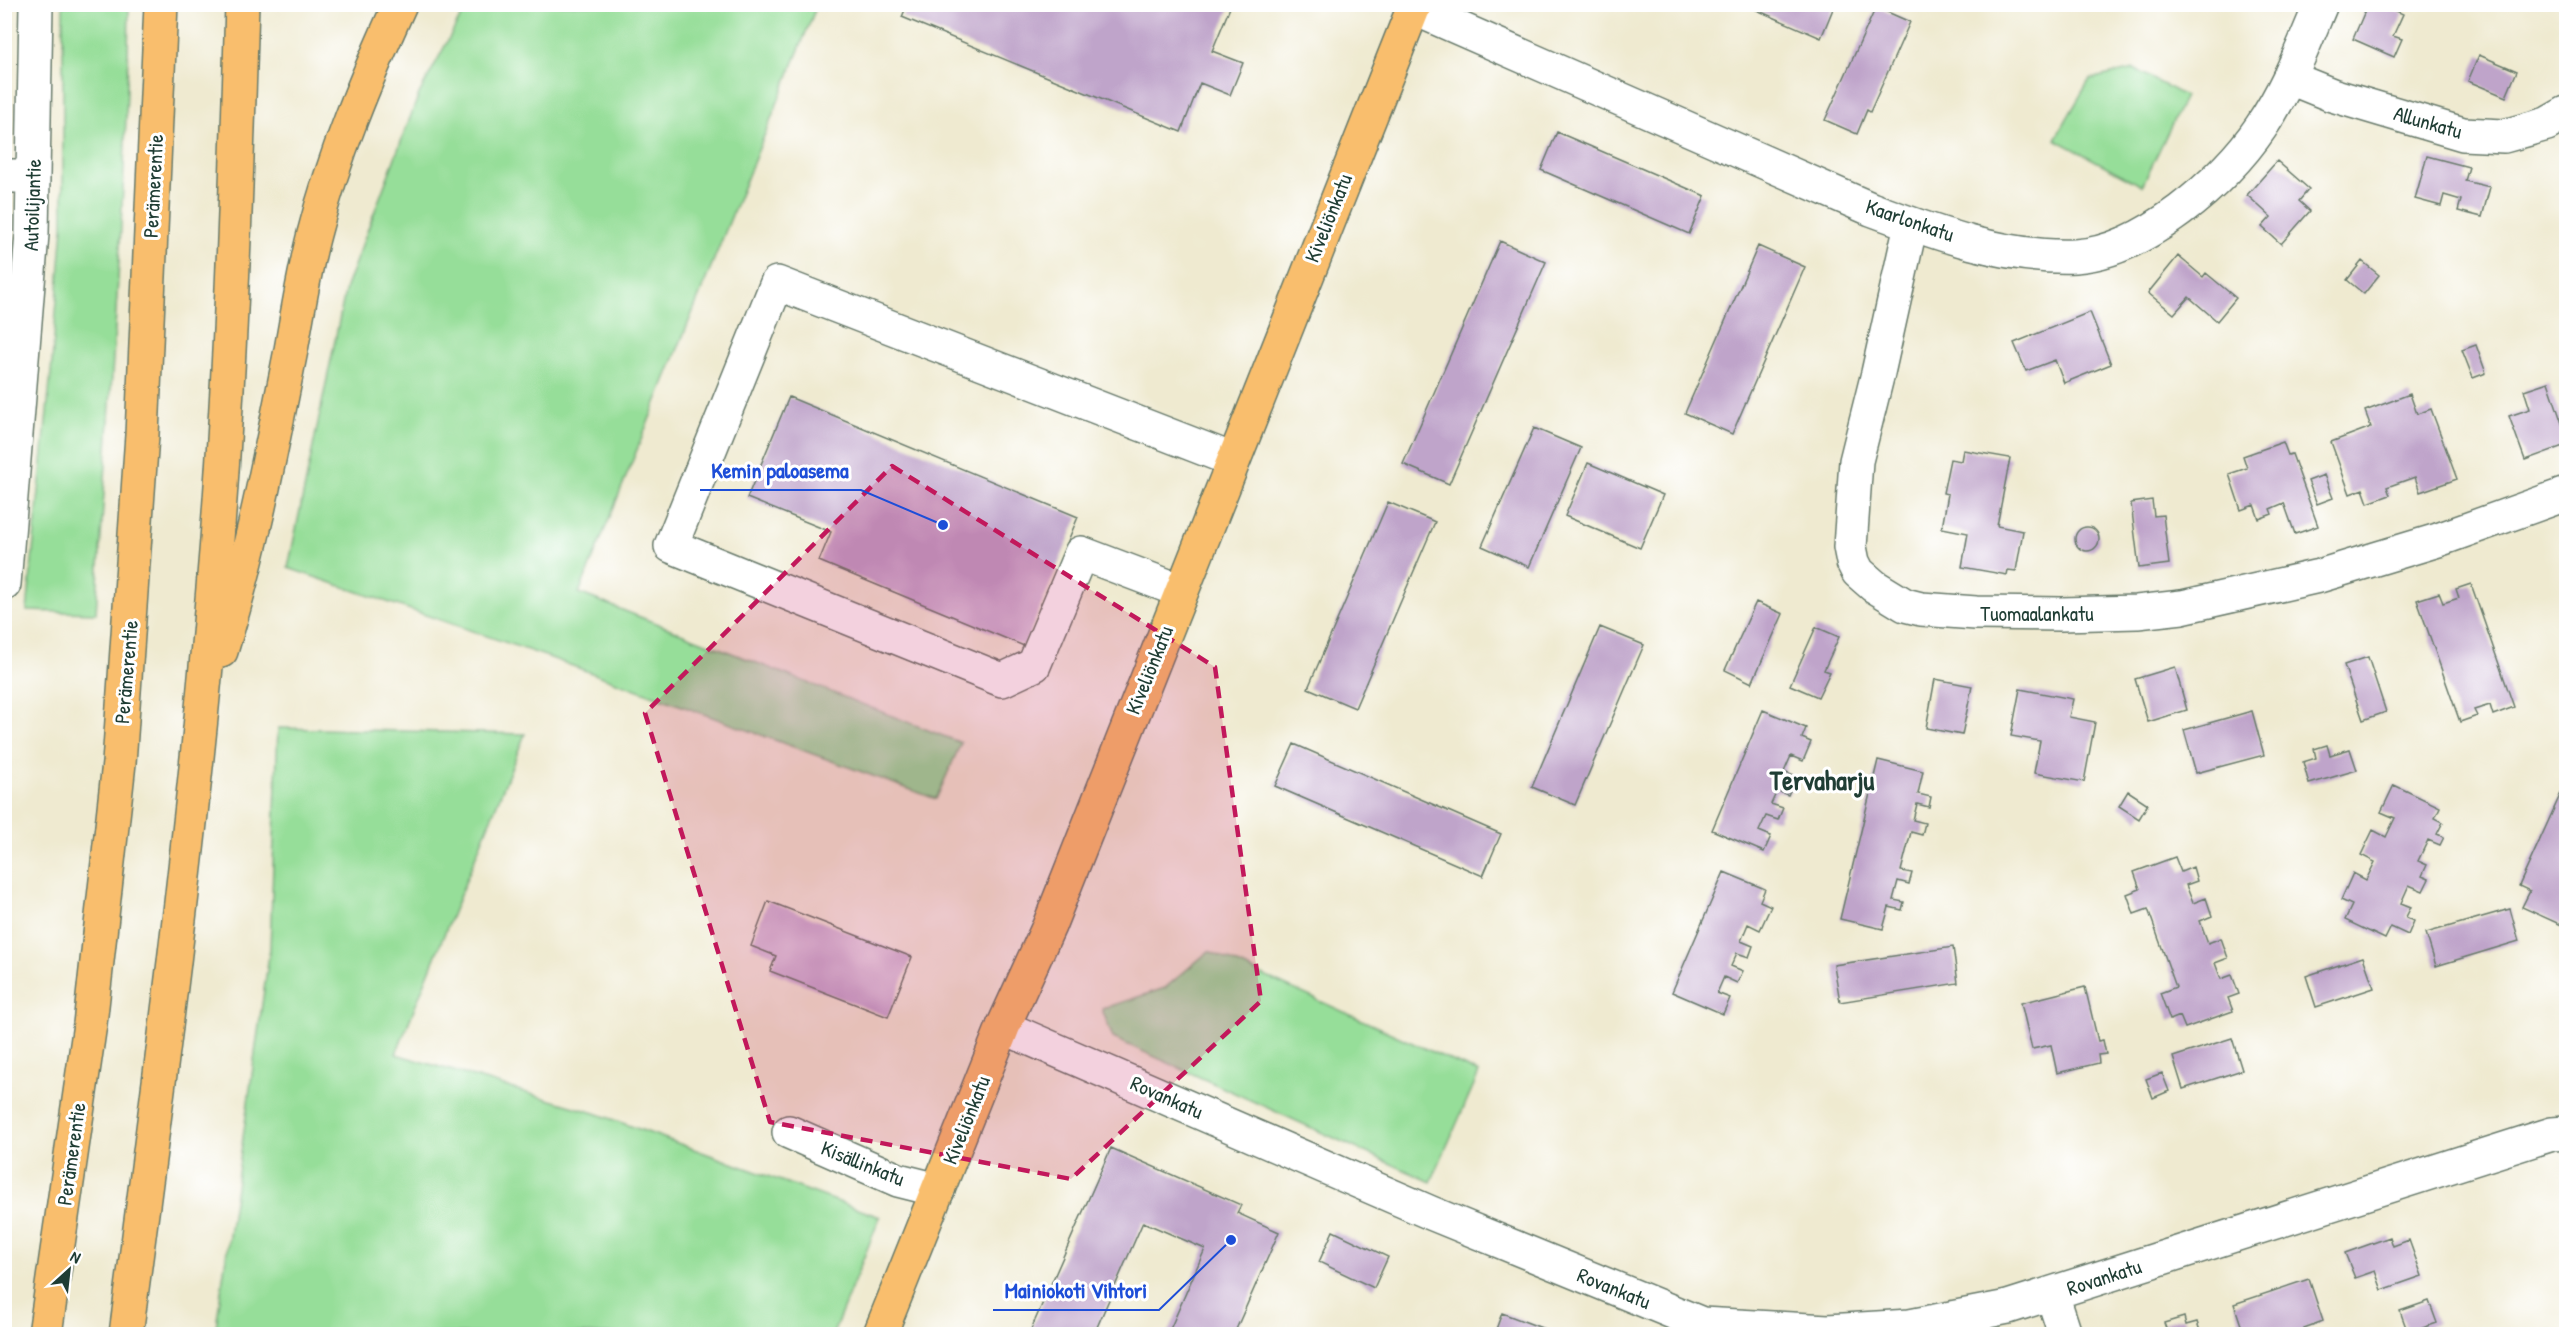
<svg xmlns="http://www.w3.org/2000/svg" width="2571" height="1339" font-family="'Patrick Hand',sans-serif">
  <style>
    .green { fill: #96de99; stroke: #5a8e66; stroke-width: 1.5 }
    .building { fill: #bfa4ca }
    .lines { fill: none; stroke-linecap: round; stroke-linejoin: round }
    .minor-casing { stroke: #687a6b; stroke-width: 36 }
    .major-casing { stroke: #687a6b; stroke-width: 36 }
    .highway-casing { stroke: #687a6b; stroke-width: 36 }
    .minor { stroke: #fff; stroke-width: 33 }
    .major { stroke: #f9be6d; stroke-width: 33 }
    .highway { stroke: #f9be6d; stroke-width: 33 }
    .marked { fill: #c2185b; fill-opacity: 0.2; stroke: #c2185b; stroke-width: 4.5; stroke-dasharray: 12 8; stroke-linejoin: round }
    .labels { text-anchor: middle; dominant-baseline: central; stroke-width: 6; stroke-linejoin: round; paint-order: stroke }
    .street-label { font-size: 21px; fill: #1f3d34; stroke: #fff }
    .district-label { font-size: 27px; font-weight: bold; fill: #1f3d34; stroke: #fff }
    .leader { fill: none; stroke: #1d4ed8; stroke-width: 2 }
    .callout-dot { fill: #1d4ed8; stroke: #fff; stroke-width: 2 }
    .callout-label { font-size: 22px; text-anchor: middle; font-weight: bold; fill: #1d4ed8; stroke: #fff; stroke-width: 6; stroke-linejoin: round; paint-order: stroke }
  </style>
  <rect width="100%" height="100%" fill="#fff"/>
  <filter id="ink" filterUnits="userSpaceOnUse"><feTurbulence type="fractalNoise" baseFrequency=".0167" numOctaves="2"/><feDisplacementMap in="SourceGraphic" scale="12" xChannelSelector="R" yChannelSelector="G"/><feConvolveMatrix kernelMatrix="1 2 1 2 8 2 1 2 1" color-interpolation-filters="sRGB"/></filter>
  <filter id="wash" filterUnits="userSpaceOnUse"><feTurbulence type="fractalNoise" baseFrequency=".008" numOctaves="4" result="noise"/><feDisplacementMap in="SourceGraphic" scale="24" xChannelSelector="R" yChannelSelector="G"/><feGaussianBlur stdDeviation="1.35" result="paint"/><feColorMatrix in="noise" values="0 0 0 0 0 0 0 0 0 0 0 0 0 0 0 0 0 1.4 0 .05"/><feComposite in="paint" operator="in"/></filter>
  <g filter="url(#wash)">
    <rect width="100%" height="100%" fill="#efead0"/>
    <path class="green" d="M 63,5 L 129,5 C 126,207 109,410 96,613 L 27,611 L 52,362 L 63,227 Z
      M 467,5 L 817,5 L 579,593 L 961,743 L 936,799 L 548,657 L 288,568 L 346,287 L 419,94 Z
      M 2134,69 L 2185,96 L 2142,186 L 2055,139 L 2090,79 Z
      M 278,728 L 525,734 L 396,1054 L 595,1113 L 880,1217 L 833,1334 L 215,1334 L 270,948 Z
      M 1209,951 L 1479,1073 L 1431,1182 L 1113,1038 L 1102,1009 L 1165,988 Z"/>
    <g id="blocks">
      <path class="building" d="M 1743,4 L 1835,4 L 1821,38 Z
        M 2368,4 L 2381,4 L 2403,14 L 2393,36 L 2402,39 L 2394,57 L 2353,39 Z
        M 907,5 L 1231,5 L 1212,51 L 1243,63 L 1230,95 L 1200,83 L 1181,132 L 902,17 Z
        M 1876,7 L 1910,22 L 1870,112 L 1867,110 L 1857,134 L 1825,120 Z
        M 2479,55 L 2517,71 L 2506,97 L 2468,81 Z
        M 1557,132 L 1705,196 L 1689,234 L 1541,170 Z
        M 2427,156 L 2469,167 L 2465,181 L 2490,187 L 2482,217 L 2458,211 L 2461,200 L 2444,195 L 2441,206 L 2415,199 Z
        M 2277,161 L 2309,189 L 2299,201 L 2310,211 L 2281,244 L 2262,227 L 2271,217 L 2247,195 Z
        M 1500,241 L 1546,262 L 1449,484 L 1403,464 Z
        M 1758,246 L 1805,267 L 1732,434 L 1685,413 Z
        M 2178,256 L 2203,277 L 2206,273 L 2236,298 L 2217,321 L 2189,297 L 2174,314 L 2148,293 Z
        M 2362,261 L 2379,275 L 2364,294 L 2347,280 Z
        M 2090,312 L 2111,364 L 2064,383 L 2055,360 L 2026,371 L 2014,343 Z
        M 2476,345 L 2486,373 L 2473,378 L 2462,350 Z
        M 2548,382 L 2566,435 L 2566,445 L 2525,460 L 2509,416 L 2530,409 L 2524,390 Z
        M 2410,394 L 2417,414 L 2431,409 L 2457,479 L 2420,492 L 2415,477 L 2387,487 L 2390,495 L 2368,503 L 2363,489 L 2350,494 L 2331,442 L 2371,427 L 2365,411 Z
        M 789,397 L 1078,517 L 1024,646 L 819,561 L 831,532 L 747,498 Z
        M 1534,428 L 1581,448 L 1529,567 L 1482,546 Z
        M 2283,442 L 2288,455 L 2292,454 L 2318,526 L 2295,534 L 2284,503 L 2270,509 L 2272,514 L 2259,519 L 2254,505 L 2241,510 L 2229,474 L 2247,468 L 2243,456 Z
        M 1963,450 L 2010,458 L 1997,526 L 2023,531 L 2016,571 L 2008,570 L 2007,575 L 1962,567 L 1968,533 L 1942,528 L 1948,494 L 1943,493 L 1950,459 L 1961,461 Z
        M 1588,463 L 1663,495 L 1640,548 L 1565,516 Z
        M 2324,475 L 2333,498 L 2317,504 L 2308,481 Z
        M 2152,500 L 2154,516 L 2163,515 L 2169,564 L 2139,568 L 2131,503 Z
        M 1388,502 L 1435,522 L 1355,708 L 1308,688 Z
        M2075 539a12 12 0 1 1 24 0a12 12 0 1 1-24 0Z
        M 2471,584 L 2514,707 L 2493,715 L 2490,705 L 2474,710 L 2477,716 L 2460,722 L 2417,600 L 2439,593 L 2443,603 L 2459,598 L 2456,589 Z
        M 1756,602 L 1783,614 L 1752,683 L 1725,670 Z
        M 1600,627 L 1644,645 L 1575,805 L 1532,787 Z
        M 1816,627 L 1839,637 L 1824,670 L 1830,672 L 1818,697 L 1790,685 Z
        M 2368,657 L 2386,712 L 2363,720 L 2344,665 Z
        M 2175,667 L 2187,710 L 2148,722 L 2135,679 Z
        M 1935,679 L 1972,686 L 1962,735 L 1926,728 Z
        M 2020,689 L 2073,699 L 2069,717 L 2095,722 L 2084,782 L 2034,773 L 2040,741 L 2011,736 Z
        M 1763,710 L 1806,728 L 1802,738 L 1811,742 L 1803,761 L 1791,756 L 1784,772 L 1796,777 L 1788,795 L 1777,791 L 1771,804 L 1783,808 L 1778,820 L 1766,816 L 1759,831 L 1771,836 L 1764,852 L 1712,830 Z
        M 2252,711 L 2264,755 L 2196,773 L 2184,730 Z
        M 1294,744 L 1501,834 L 1483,876 L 1275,786 Z
        M 2327,745 L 2330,755 L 2350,749 L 2357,770 L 2309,784 L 2303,762 L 2316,758 L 2314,749 Z
        M 1878,760 L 1923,771 L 1918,794 L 1931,797 L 1929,807 L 1917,804 L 1913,820 L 1925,823 L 1922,835 L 1911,832 L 1901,871 L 1912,873 L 1909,884 L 1898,881 L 1893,900 L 1904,902 L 1902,910 L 1889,907 L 1883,929 L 1840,919 Z
        M 2566,782 L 2566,927 L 2522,907 L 2530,891 L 2519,886 Z
        M 2394,785 L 2440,807 L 2435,818 L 2443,822 L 2437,834 L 2444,837 L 2440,845 L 2428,840 L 2418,861 L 2427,865 L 2422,876 L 2429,879 L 2423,891 L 2409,885 L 2401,903 L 2411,907 L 2406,917 L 2414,921 L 2408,935 L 2391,927 L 2385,939 L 2345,920 L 2352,905 L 2341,900 L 2353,873 L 2366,880 L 2375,862 L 2361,855 L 2373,830 L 2386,837 L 2395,818 L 2381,812 Z
        M 2128,791 L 2148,804 L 2139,819 L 2119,806 Z
        M 2175,857 L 2181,872 L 2193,867 L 2197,881 L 2186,885 L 2193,903 L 2206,898 L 2212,916 L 2200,921 L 2208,943 L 2221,938 L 2228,958 L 2215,963 L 2221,979 L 2232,975 L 2239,994 L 2228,998 L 2233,1011 L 2185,1028 L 2180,1016 L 2170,1020 L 2160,993 L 2176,987 L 2148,909 L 2134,914 L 2127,894 L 2140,889 L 2134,872 Z
        M 1724,872 L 1765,889 L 1760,901 L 1771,906 L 1760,930 L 1748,924 L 1741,941 L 1753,946 L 1749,957 L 1737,953 L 1731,966 L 1743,971 L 1737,983 L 1724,977 L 1717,993 L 1730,998 L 1723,1014 L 1672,992 Z
        M 768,901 L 912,957 L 888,1017 L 770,971 L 776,956 L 751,946 Z
        M 2510,909 L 2519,941 L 2436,966 L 2426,933 Z
        M 1953,947 L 1958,983 L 1840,1002 L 1834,965 Z
        M 2363,957 L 2374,988 L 2316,1007 L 2306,976 Z
        M 2085,987 L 2098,1041 L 2103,1040 L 2106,1054 L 2098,1055 L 2099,1063 L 2057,1073 L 2051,1045 L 2032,1049 L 2021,1003 Z
        M 2232,1038 L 2242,1070 L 2183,1089 L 2173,1057 Z
        M 2162,1073 L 2169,1091 L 2153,1098 L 2146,1079 Z
        M 1111,1148 L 1241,1205 L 1237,1213 L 1279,1232 L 1234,1334 L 1168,1334 L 1205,1249 L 1143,1222 L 1094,1334 L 1029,1334 Z
        M 1333,1231 L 1388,1257 L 1374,1288 L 1319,1262 Z
        M 2390,1237 L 2393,1246 L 2409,1240 L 2422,1276 L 2382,1290 L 2375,1271 L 2355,1278 L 2345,1253 Z
        M 2309,1279 L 2323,1321 L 2304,1328 L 2306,1333 L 2301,1334 L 2244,1334 L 2234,1304 Z
        M 2429,1301 L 2437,1323 L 2408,1333 L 2400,1311 Z
        M 1502,1313 L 1547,1330 L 1545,1334 L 1502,1334 L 1495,1332 Z
        M 2184,1317 L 2186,1325 L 2197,1322 L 2201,1334 L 2157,1334 L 2167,1331 L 2164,1323 Z"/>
    </g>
  </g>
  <g filter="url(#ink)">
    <use href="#blocks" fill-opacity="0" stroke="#687a6b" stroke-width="1.5"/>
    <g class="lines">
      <defs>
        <path id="minor" d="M 1413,8 L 1871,209 C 1935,233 2006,259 2075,256 C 2143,252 2224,182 2261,127 C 2287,89 2303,47 2321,4
          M 2290,78 L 2332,95 L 2463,134 L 2504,136 L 2547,124 L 2566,113
          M 4,176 L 32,176
          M 1911,224 L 1878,373 L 1856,461 L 1850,547 L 1853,562 L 1858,572 L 1874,586 L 1905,605 L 1921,609 L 1976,613 L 2061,614 L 2137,612 L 2182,607 L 2319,576 L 2438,540 L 2566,494
          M 4,584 L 32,234 L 36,4
          M 1181,591 L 1081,553 L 1034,665 L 1002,680 L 671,546 L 777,283 L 1233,460
          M 1003,1027 L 1431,1213 L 1702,1324 L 1828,1331 L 1910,1326 L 2008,1307 L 2552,1134 L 2566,1133
          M 789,1132 L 898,1180 L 938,1190
          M 2052,1294 L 2065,1334"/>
        <path id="major" d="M 880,1334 L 1003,1027 L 1049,926 L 1415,4"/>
        <path id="highway" d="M 221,651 C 252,552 271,451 291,350 C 298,311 304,272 314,234 C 334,155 366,79 400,4
          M 45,1334 L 90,1024 L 119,763 L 142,435 L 161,4
          M 126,1334 C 159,1086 192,838 213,588 C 230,394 236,199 242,4"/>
      </defs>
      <use href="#minor" class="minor-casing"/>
      <use href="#major" class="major-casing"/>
      <use href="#highway" class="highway-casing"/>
      <use href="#minor" class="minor"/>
      <use href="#major" class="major"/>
      <use href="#highway" class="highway"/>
    </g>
  </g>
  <path class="marked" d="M 892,466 L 1215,667 L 1261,1001 L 1071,1179 L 770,1122 L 645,713 Z"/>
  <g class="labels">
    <g class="street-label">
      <text transform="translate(2428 122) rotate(16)">Allunkatu</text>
      <text transform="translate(153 186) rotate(-87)">Perämerentie</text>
      <text transform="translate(32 205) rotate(-88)">Autoilijantie</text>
      <text transform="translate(1328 218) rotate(-68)">Kiveliönkatu</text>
      <text transform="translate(1910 220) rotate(19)">Kaarlonkatu</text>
      <text x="2037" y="613">Tuomaalankatu</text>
      <text transform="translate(1149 670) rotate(-68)">Kiveliönkatu</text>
      <text transform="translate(126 672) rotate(-85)">Perämerentie</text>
      <text transform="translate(1167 1097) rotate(24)">Rovankatu</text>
      <text transform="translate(966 1120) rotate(-68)">Kiveliönkatu</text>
      <text transform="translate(71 1154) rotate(-82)">Perämerentie</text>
      <text transform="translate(863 1163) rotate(22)">Kisällinkatu</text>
      <text transform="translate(2104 1277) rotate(-18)">Rovankatu</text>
      <text transform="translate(1614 1288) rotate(22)">Rovankatu</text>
    </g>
    <g class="district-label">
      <text x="1822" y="780">Tervaharju</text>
    </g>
  </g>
  <path class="leader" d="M943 525L861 490H700M1231 1240L1159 1310H993"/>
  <g class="callout-dot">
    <circle cx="943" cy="525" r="6"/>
    <circle cx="1231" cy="1240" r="6"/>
  </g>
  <g class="callout-label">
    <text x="780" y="478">Kemin paloasema</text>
    <text x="1076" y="1298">Mainiokoti Vihtori</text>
  </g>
  <rect width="2571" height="1339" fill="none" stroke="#fff" stroke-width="24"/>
  <g transform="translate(69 1270) rotate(27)" stroke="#ffffff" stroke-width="4.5" paint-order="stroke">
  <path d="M0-4.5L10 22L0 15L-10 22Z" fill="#1f3d34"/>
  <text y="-9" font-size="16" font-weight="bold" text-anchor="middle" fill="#1f3d34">N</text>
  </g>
</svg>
